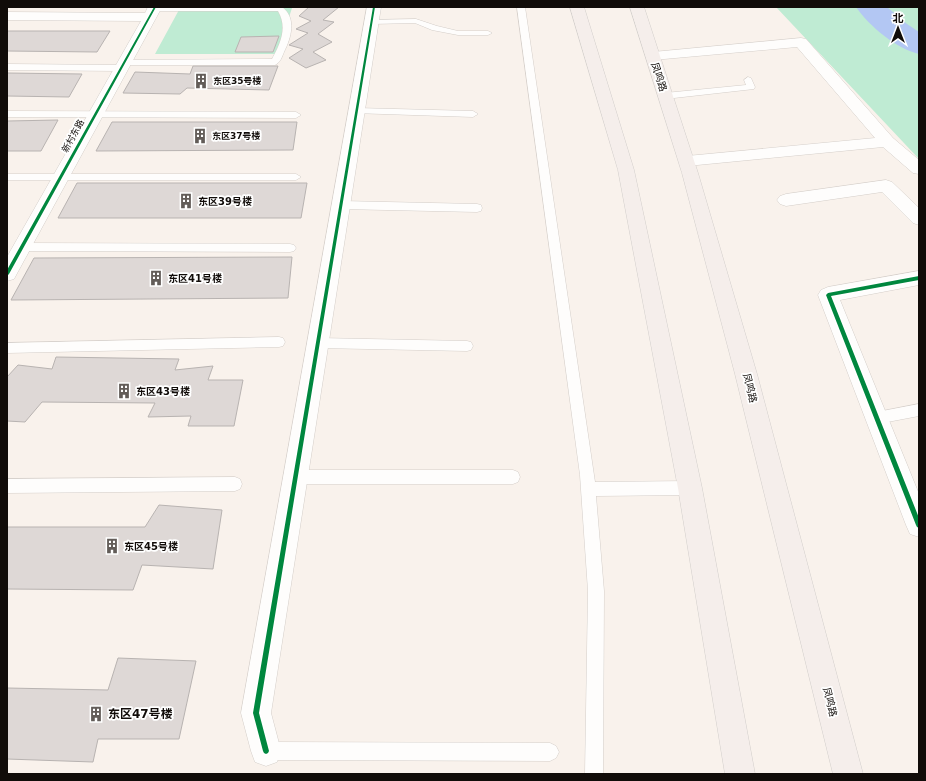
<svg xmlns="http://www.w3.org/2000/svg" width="926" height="781" font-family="'DejaVu Sans','Noto Sans SC',sans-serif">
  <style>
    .green { fill: #bfebd3 }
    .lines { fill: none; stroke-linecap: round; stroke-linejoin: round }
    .river { fill: #b3c7f3; fill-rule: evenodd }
    .building { fill: #ded8d6; stroke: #b8b3b1 }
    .lane-casing { stroke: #d4cec9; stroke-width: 1 }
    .street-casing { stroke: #d4cec9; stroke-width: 1 }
    .primary-casing { stroke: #d2cecb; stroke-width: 1 }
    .lane { fill: #fefdfc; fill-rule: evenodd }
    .street { fill: #fefdfc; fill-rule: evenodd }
    .primary { fill: #f5eeeb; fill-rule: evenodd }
    .cycleway-casing { stroke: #fff; stroke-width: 3 }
    .cycleway { fill: #00873e; fill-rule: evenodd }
    .labels { text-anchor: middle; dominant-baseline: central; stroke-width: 3.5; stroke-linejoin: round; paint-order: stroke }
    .far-poi-label { font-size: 9px; font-weight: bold; fill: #110c09; stroke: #fff; text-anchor: start }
    .far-street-label { font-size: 9px; fill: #110c09; stroke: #fff }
    .street-label { font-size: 10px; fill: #110c09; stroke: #fff }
    .poi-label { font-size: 10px; font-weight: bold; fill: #110c09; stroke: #fff; text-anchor: start }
    .near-poi-label { font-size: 12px; font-weight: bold; fill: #110c09; stroke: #fff; text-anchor: start }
  </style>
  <rect width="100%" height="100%" fill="#f9f2ec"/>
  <path class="green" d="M 776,7 L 919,7 L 919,159 Z
    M 180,8 L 292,8 L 277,54 L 155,54 Z"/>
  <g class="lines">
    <path class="river" d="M 856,7 L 887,7 L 907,24 L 919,32 L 919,54 C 897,49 869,26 856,7 Z"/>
  </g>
  <path class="building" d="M 309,7 L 339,7 L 323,20 L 334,22 L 318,34 L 332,42 L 313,52 L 326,60 L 306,68 L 289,58 L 303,49 L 289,45 L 308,33 L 296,29 L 311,21 L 299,16 Z
    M 7,31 L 110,31 L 97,52 L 7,51 Z
    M 279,36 L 273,52 L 235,52 L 241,37 Z
    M 193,66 L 278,66 L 269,90 L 187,88 L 180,94 L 123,93 L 135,72 L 190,74 Z
    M 7,73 L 82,74 L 69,97 L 7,96 Z
    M 58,120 L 41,151 L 7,151 L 7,121 Z
    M 112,122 L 297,122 L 293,150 L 96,151 Z
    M 77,183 L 307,183 L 301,218 L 58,218 Z
    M 292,257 L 288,298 L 11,300 L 34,258 Z
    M 56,357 L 179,359 L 175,370 L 213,366 L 208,380 L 243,380 L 234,426 L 188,426 L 191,416 L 148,417 L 155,403 L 42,402 L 25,422 L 7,421 L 7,377 L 18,365 L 52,369 Z
    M 159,505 L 222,510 L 213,569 L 142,565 L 133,590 L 7,589 L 7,527 L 145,527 Z
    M 118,658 L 196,661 L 179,739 L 98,739 L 93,762 L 7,759 L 7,688 L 108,690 Z"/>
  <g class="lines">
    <defs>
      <path id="lane" d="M 153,7 L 282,7 C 297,18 291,38 284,52 C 282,57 280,63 275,65 L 121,65 L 120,63 L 124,60 L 272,59 C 280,44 288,28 278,11 L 154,11 L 150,9 Z
        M 517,7 L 525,7 L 595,482 L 690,481 L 695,483 L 697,488 L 695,493 L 690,495 L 596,496 L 604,591 L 603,774 L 585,774 L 588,591 L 580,475 Z
        M 416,19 L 437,26 L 458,31 L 488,31 L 492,33 L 488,35 L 458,35 L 432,30 L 415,23 L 371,24 L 367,22 L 371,20 Z
        M 7,64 L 121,65 L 125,68 L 121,71 L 7,70 Z
        M 748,77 L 751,78 L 755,87 L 754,89 L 665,99 L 661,96 L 665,93 L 746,85 L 744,80 Z
        M 356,108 L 473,111 L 478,114 L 473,117 L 353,113 L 351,111 L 353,109 Z
        M 7,111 L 296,112 L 301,115 L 296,118 L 7,117 Z
        M 7,174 L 296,174 L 301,177 L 296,180 L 7,180 Z
        M 341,201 L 477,204 L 481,205 L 482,208 L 481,211 L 477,212 L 341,209 L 337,208 L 336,205 L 337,202 Z
        M 21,243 L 290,244 L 294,245 L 296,248 L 294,251 L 290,252 L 21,251 L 17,250 L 15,247 L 17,244 Z
        M 279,337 L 283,338 L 285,342 L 283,346 L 279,347 L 7,353 L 7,343 Z
        M 318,338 L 467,341 L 471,342 L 473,346 L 471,350 L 467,351 L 318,348 L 314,347 L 312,343 L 314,339 Z
        M 919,404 L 919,416 L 877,424 L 872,422 L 870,418 L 872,414 L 877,412 Z
        M 295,470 L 513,470 L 518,472 L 520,477 L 518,482 L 513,484 L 295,484 L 290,482 L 288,477 L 290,472 Z
        M 235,477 L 240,479 L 242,484 L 240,489 L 235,491 L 7,493 L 7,479 Z
        M 266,742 L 550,743 L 556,746 L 559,752 L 556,758 L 550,761 L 266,760 L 260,757 L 257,751 L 260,745 Z"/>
      <path id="street" d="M 148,7 L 162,7 L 14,279 L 7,281 L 7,257 L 141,21 L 7,20 L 7,12 L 145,13 Z
        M 367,7 L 381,7 L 271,713 L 281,751 L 277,762 L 266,766 L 255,762 L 251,751 L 241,713 Z
        M 801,38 L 806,39 L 893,138 L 919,160 L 919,174 L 913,173 L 883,147 L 687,166 L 681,165 L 679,161 L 681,157 L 687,156 L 875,138 L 797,47 L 653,60 L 648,59 L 646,56 L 648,53 L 653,52 Z
        M 886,180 L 892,182 L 919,208 L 919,225 L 913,223 L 882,192 L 786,206 L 780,204 L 777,200 L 780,196 L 786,194 Z
        M 919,271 L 919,285 L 840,300 L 919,494 L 919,537 L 910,534 L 906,525 L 818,295 L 821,290 L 828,287 Z"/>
      <path id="primary" d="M 570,7 L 584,7 L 634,170 L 702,488 L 755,774 L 725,774 L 678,488 L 618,170 Z
        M 630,7 L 644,7 L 698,173 L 757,374 L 863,774 L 833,774 L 735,374 L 682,173 Z"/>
    </defs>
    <use href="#lane" class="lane-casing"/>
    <use href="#street" class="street-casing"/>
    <use href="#primary" class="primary-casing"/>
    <use href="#lane" class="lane"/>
    <use href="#street" class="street"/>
    <use href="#primary" class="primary"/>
    <defs>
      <path id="cycleway" d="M 154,7 L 156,7 L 9,274 L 7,276 L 7,270 Z
        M 373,7 L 375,7 L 259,713 L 269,751 L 268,753 L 266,754 L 264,753 L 263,751 L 253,713 Z
        M 919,276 L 919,280 L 831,296 L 919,518 L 919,528 L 917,527 L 916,525 L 826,295 L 828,293 Z"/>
    </defs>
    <use href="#cycleway" class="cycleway-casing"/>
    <use href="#cycleway" class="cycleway"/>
  </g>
  <defs>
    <symbol id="building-bare" viewBox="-9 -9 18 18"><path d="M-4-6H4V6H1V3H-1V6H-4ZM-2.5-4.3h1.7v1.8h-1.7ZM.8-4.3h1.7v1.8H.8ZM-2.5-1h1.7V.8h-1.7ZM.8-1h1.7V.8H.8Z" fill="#625c58" stroke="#fff" stroke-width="2.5" paint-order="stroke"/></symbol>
  </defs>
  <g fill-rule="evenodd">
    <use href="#building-bare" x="190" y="70" width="22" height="22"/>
    <use href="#building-bare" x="189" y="125" width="22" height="22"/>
    <use href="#building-bare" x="175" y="190" width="22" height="22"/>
    <use href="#building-bare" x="145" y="267" width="22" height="22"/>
    <use href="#building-bare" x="113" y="380" width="22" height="22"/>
    <use href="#building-bare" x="101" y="535" width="22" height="22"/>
    <use href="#building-bare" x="85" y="703" width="22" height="22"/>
  </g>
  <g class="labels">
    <g class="far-poi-label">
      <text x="213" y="81">东区35号楼</text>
      <text x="212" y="136">东区37号楼</text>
    </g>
    <g class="far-street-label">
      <text transform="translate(73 136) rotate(-61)">新村东路</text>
    </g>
    <g class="street-label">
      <text transform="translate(659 77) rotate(72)">凤鸣路</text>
      <text transform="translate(750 388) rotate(76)">凤鸣路</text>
      <text transform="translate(830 702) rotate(76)">凤鸣路</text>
    </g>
    <g class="poi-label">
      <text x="198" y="201">东区39号楼</text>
      <text x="168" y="278">东区41号楼</text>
      <text x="136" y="391">东区43号楼</text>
      <text x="124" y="546">东区45号楼</text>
    </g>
    <g class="near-poi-label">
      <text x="108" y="714">东区47号楼</text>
    </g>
  </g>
  <rect width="926" height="781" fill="none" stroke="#110c09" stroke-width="16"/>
  <g transform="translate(898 28)" stroke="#ffffff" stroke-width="3" paint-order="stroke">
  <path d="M0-3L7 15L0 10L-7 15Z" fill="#110c09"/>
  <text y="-6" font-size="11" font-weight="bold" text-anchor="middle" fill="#110c09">北</text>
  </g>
</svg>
